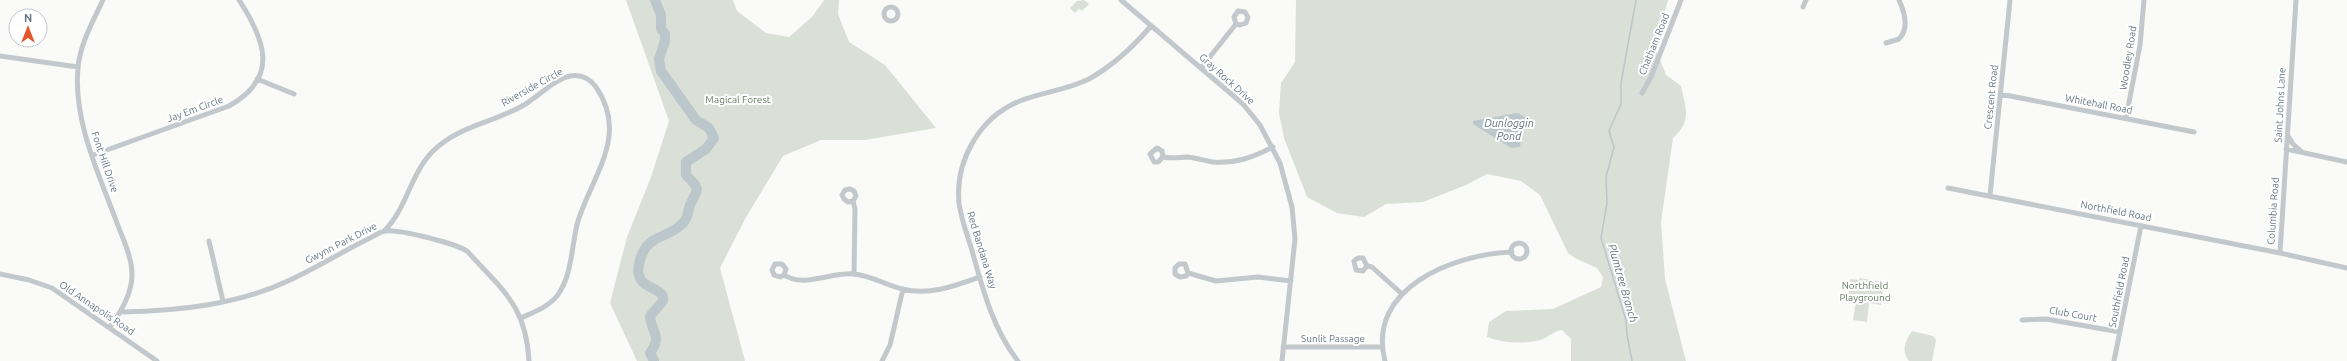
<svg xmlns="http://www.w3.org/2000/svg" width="2347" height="361" font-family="Ubuntu,sans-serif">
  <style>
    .green { fill: #dadfd7 }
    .water { fill: #bbc7cb }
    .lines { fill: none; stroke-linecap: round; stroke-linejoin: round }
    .stream { stroke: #bbc7cb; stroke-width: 1.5 }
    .river { stroke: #bbc7cb; stroke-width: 10 }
    .minor { stroke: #c3c8cc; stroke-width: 5 }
    .labels { text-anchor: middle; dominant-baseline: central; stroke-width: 4; stroke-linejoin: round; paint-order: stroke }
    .street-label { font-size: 10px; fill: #657683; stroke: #fff }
    .park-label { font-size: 10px; fill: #687a64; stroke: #fff }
    .water-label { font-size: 11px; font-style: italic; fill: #60757c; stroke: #fff }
  </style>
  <rect width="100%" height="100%" fill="#fafaf8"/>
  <path class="green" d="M 626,0 L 733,0 L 737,11 L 766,33 L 789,37 L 812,17 L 824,0 L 839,0 L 838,14 L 849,42 L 885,65 L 936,128 L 865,140 L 821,140 L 783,156 L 745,219 L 720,268 L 745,361 L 637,361 L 610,303 L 627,237 L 651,177 L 669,121 Z
    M 1084,0 L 1089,4 L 1082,11 L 1079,9 L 1075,13 L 1070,8 L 1077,1 Z
    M 1296,0 L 1668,0 L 1655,47 L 1666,75 L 1681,86 C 1686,110 1692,121 1673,138 L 1661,222 L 1665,279 L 1686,361 L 1571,361 L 1571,339 L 1562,330 C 1554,331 1550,336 1543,339 C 1527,345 1502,343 1487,337 L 1489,322 L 1506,311 L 1553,309 L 1601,287 L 1603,277 L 1597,268 L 1577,259 L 1568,253 L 1540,195 L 1521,181 L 1487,174 L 1466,185 L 1423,202 L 1386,204 L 1364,217 L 1337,213 L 1307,197 L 1284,138 L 1279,113 L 1281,83 L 1295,62 Z
    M 1859,278 L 1884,282 L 1881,305 L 1869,303 L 1867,322 L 1853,320 L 1856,301 L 1848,299 L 1850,279 L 1859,280 Z
    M 1912,331 L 1933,336 L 1936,340 L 1932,361 L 1909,361 C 1901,351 1905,341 1912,331 Z"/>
  <path class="water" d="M 1517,113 L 1525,117 L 1520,147 L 1511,148 L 1473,124 L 1473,121 Z"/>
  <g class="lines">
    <path class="stream" d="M 1632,361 L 1627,335 L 1626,320 L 1601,238 L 1607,203 L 1606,177 L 1614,147 L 1609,131 L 1621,104 L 1621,83 L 1636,0"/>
    <path class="river" d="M 654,361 L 650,353 C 663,336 651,332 650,316 L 663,301 L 663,296 C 657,287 641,287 639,275 C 637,270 639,265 640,260 C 648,233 666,240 682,224 C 689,218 687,212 690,205 C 699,187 700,189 686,175 L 686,162 L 706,149 L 714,138 L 709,128 L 696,120 L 661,71 L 659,59 L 665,41 L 665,34 L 661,29 L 661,15 L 655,0"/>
    <path class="minor" d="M 103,0 C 93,21 80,44 78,68 C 73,121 99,174 117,223 C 123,239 132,257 132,275 C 132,294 121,312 110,327
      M 1121,0 L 1243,104 L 1260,125 L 1280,163 L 1292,207 L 1295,239 L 1282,361
      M 2296,0 L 2280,253 L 2347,268
      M884 14a7 7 0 1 1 14 0a7 7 0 1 1-14 0Z
      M 1803,7 L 1806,0
      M 1886,43 L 1899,39 C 1909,29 1905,13 1899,0
      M 0,56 L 78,67
      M 1201,68 L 1236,24 L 1240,25 L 1246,23 L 1248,17 L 1245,12 L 1238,11 L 1234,17 L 1236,24
      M 257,79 L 294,94
      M 1642,93 L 1651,77 L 1681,0
      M 2000,94 L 2194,132
      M 2126,118 L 2140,45 L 2144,0
      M 2288,136 L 2293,144 L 2302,152
      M 2286,149 L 2347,162
      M 93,155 L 229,106 C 280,77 265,40 239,0
      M 1163,157 L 1158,162 L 1154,162 L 1150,154 L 1157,148 L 1162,151 L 1163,157 C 1172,159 1180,157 1188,157 C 1197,158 1205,161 1213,162 C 1235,164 1254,157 1273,147
      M 1948,188 L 2280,253
      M 1990,195 L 2010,0
      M 853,201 L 856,196 L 854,191 L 850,189 L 845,190 L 842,195 L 844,199 L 848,202 L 853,201 L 855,209 L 854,274
      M 384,231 C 407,209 410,174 433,151 C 460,125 493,123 524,105 C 539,96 553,80 570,76 C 581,74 590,79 596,87 C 629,135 593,174 578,221 C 571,245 573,275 557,296 C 548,307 534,312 521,318
      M 209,241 L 223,301
      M1511 251a8 8 0 1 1 16 0a8 8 0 1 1-16 0Z
      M 1367,266 L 1363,258 L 1358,258 L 1354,261 L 1356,270 L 1363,271 L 1367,266 L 1372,267 L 1402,294
      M 1188,273 L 1186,276 L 1180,277 L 1175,274 L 1175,268 L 1179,264 L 1185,264 L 1188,273 L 1216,281 L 1258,277 L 1291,281
      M 0,274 L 29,280 L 52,288 L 157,361
      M 784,275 L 780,277 L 774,275 L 772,270 L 775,264 L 782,264 L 786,269 L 784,275 C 804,288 831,272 853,274 C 870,275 886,285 902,289 C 929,296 955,286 980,277
      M 121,312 C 177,311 238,305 290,280 C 316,268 340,253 366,240 C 371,238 379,232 385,231 C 399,229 454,243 467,251 C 502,290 526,305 529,361
      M 2022,320 L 2046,319 L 2120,332
      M 1283,347 L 1382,347
      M 882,361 L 890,345 L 903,289
      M 1018,361 C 992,328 982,286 971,247 C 966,232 961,218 959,203 C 955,160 980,117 1020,101 C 1043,92 1067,90 1089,79 C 1114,65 1133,47 1151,26
      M 1385,361 C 1366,288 1454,254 1512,252
      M 2114,361 L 2141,226"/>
  </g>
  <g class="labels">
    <g class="street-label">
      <text transform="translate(1654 44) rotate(-68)">Chatham Road</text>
      <text transform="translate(2128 58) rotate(-81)">Woodley Road</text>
      <text transform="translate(1227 79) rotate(42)">Gray Rock Drive</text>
      <text transform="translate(532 87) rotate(-29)">Riverside Circle</text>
      <text transform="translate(1991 97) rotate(-84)">Crescent Road</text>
      <text transform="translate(2099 104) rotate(11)">Whitehall Road</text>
      <text transform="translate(2280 105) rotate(-87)">Saint Johns Lane</text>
      <text transform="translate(195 109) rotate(-20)">Jay Em Circle</text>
      <text transform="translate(105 162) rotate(71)">Font Hill Drive</text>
      <text transform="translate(2116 211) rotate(11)">Northfield Road</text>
      <text transform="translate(2273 211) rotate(-86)">Columbia Road</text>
      <text transform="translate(341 243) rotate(-27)">Gwynn Park Drive</text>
      <text transform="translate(982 250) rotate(73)">Red Bandana Way</text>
      <text transform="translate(2119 292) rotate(-79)">Southfield Road</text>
      <text transform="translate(97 308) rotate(34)">Old Annapolis Road</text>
      <text transform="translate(2073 314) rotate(10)">Club Court</text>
      <text x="1333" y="338">Sunlit Passage</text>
    </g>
    <g class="park-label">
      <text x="738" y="99">Magical Forest</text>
      <text x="1865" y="285">Northfield<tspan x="1865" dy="12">Playground</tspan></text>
    </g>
    <g class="water-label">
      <text x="1509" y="123">Dunloggin<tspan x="1509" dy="13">Pond</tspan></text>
      <text transform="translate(1623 283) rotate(74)">Plumtree Branch</text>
    </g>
  </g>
  <g transform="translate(28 28)"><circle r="19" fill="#ffffff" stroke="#c1c8cd"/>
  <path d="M0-3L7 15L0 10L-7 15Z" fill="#e4572e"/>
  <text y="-6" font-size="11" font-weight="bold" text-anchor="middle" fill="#657683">N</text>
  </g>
</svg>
